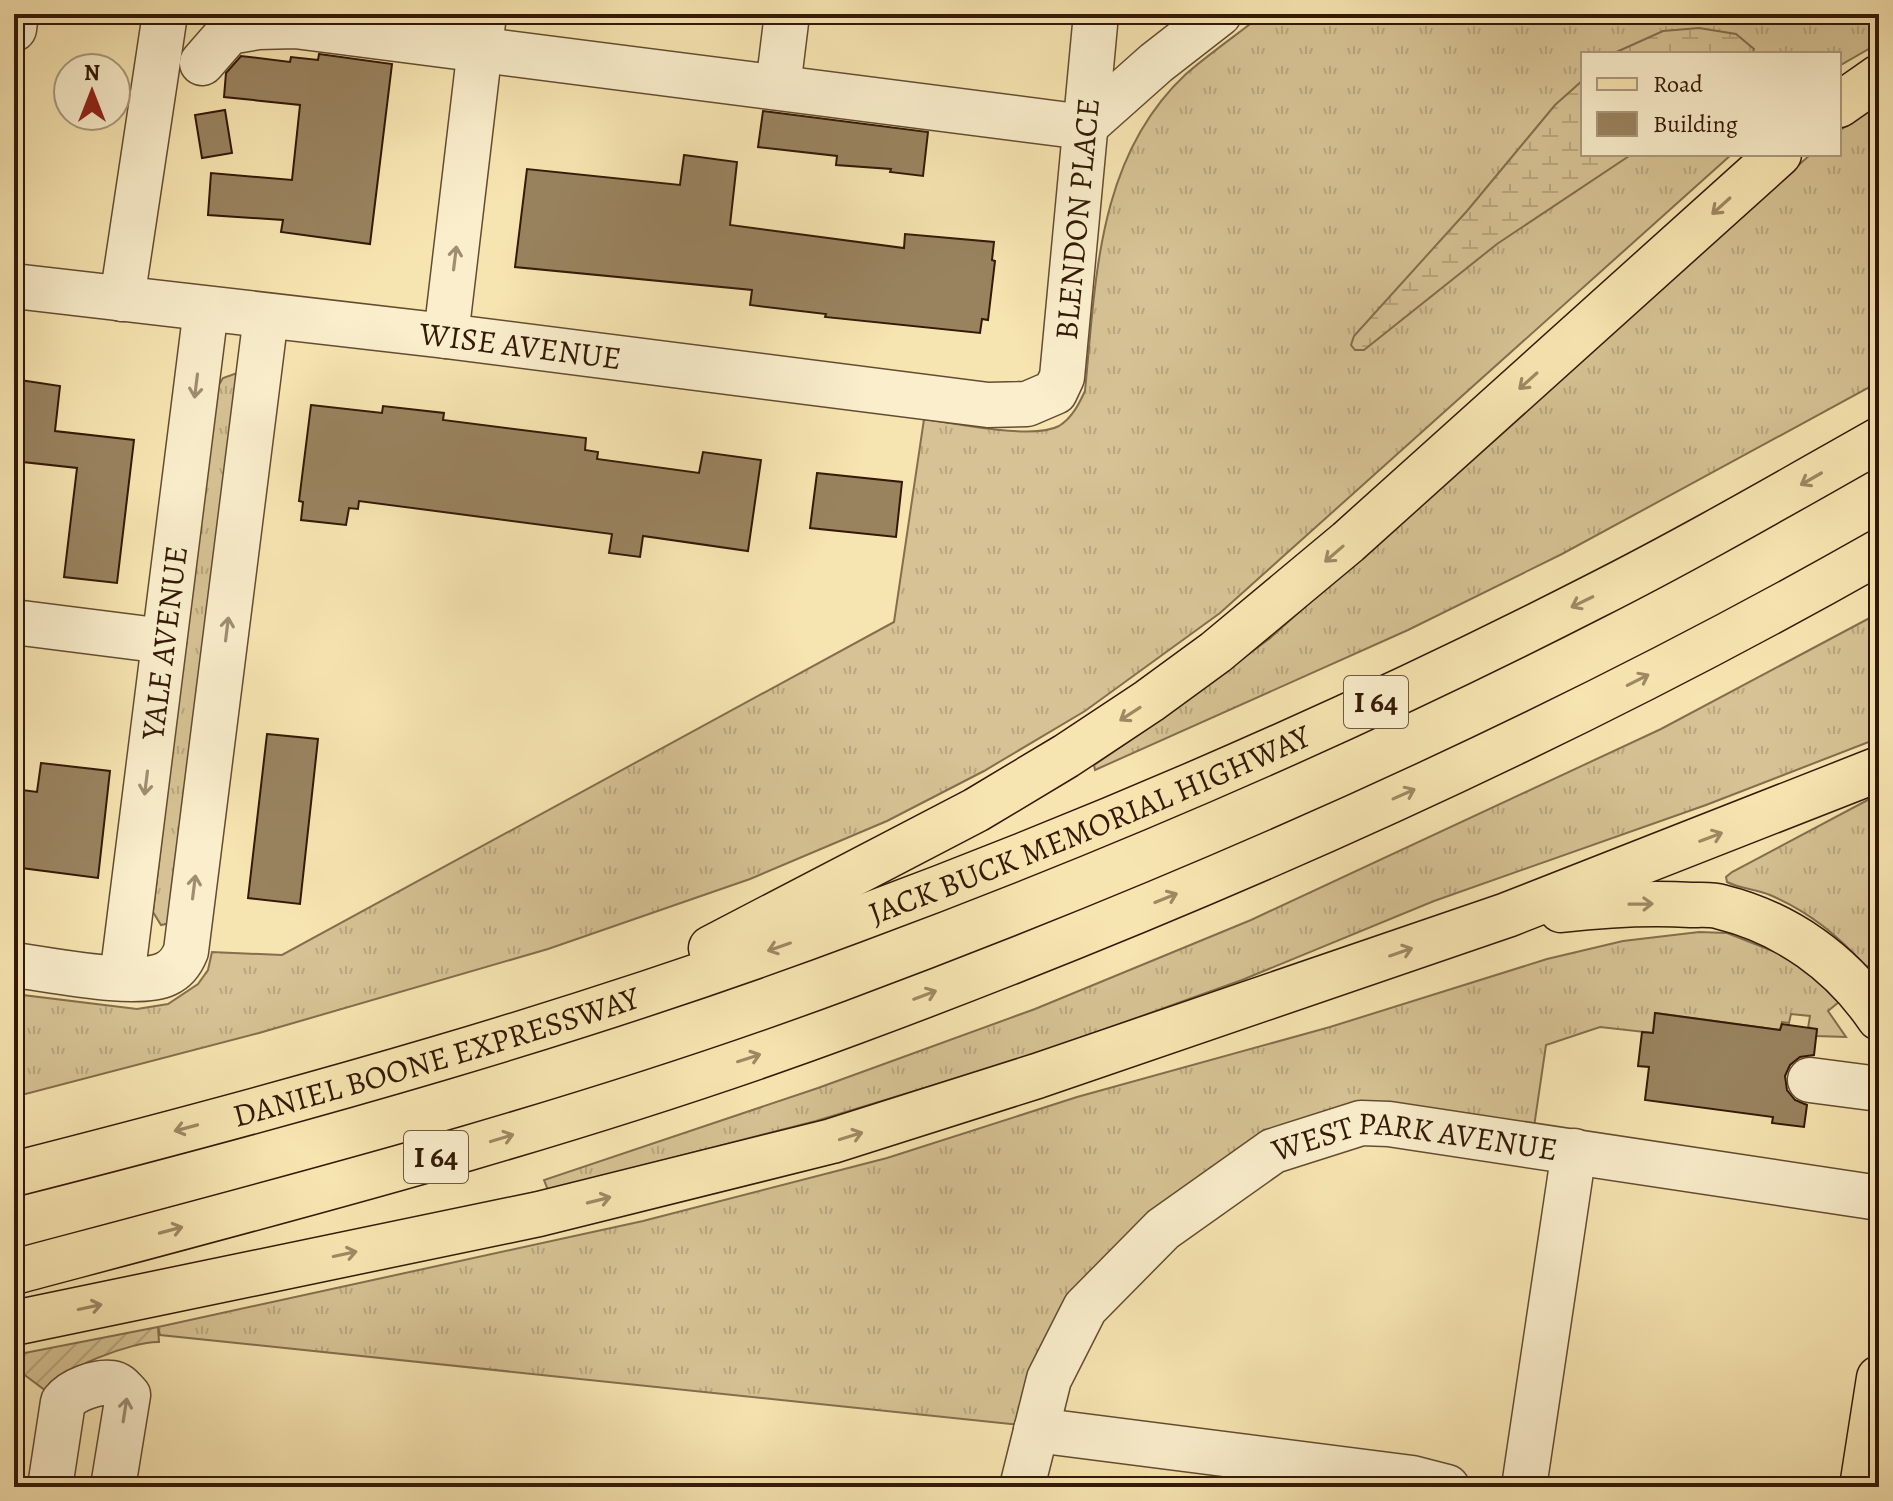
<svg xmlns="http://www.w3.org/2000/svg" width="1893" height="1501" font-family="Alegreya,serif">
  <style>
    .grass { fill: url(#grass-tufts); stroke: #846e4d; stroke-width: 2 }
    .wetland { fill: url(#wetland-marsh); stroke: #846e4d; stroke-width: 2 }
    .garden { fill: url(#garden-furrows); stroke: #846e4d; stroke-width: 2 }
    .building { fill: #99835f; stroke: #331906; stroke-width: 2 }
    .lines { fill: none; stroke-linecap: round; stroke-linejoin: round }
    .minor-casing { stroke: #644c31; stroke-width: 47 }
    .major-casing { stroke: #331906; stroke-width: 47 }
    .highway-casing { stroke: #331906; stroke-width: 47 }
    .minor { stroke: #faeecc; stroke-width: 44 }
    .major { stroke: #f7e5b1; stroke-width: 44 }
    .highway { stroke: #f7e5b1; stroke-width: 44 }
    .oneway { stroke: #9f8964 }
    .oneway2 { stroke: #a08e73 }
    .labels { text-anchor: middle; dominant-baseline: central; stroke-width: 6; stroke-linejoin: round; paint-order: stroke }
    .shield { fill: #faeecc; stroke: #6f5941; stroke-width: 2 }
    .shield-label { font-size: 30px; font-weight: bold; fill: #331906 }
    .street-label { font-size: 32px; fill: #331906; stroke: #faeecc }
  </style>
  <defs>
    <pattern id="grass-tufts" width="24" height="20" patternUnits="userSpaceOnUse" patternTransform="scale(2)"><rect width="24" height="20" fill="#d6c294"/><path d="M3 7l-1-3M5 7V3M7 7l1-3M15 17l-1-3M17 17v-4M19 17l1-3" fill="none" stroke="#b8a67e"/></pattern>
    <pattern id="wetland-marsh" width="20" height="14" patternUnits="userSpaceOnUse" patternTransform="scale(2)"><rect width="20" height="14" fill="#d6c294"/><path d="M1 5h8M5 5V1M11 12h8M15 12V8" fill="none" stroke="#b8a67e"/></pattern>
    <pattern id="garden-furrows" width="10" height="10" patternUnits="userSpaceOnUse" patternTransform="scale(2)"><rect width="10" height="10" fill="#d6c294"/><path d="M-1 1l2-2M0 10L10 0M9 11l2-2" fill="none" stroke="#b8a67e"/></pattern>
  </defs>
  <rect width="100%" height="100%" fill="#f7e5b1"/>
  <filter id="stains"><feTurbulence type="fractalNoise" baseFrequency=".0025" numOctaves="4"/><feColorMatrix values="0 0 0 0 .2 0 0 0 0 .09 0 0 0 0 .02 0 0 0 .5 -.17"/></filter>
  <radialGradient id="worn" r=".72"><stop offset=".6" stop-color="#630" stop-opacity="0"/><stop offset="1" stop-color="#630" stop-opacity=".3"/></radialGradient>
  <path class="grass" d="M 1263,14 L 1879,14 L 1879,43 L 1839,66 L 1839,54 L 1583,54 L 1583,154 L 1732,154 L 1220,613 L 1085,711 L 984,771 L 887,821 L 750,879 L 548,949 L 259,1033 L 14,1097 L 14,994 L 137,1009 L 168,1004 L 198,984 L 208,970 L 212,952 L 282,955 L 894,622 L 924,419 C 955,423 1033,440 1059,426 C 1072,418 1079,404 1085,391 C 1096,279 1097,157 1186,74 C 1210,53 1238,34 1263,14 Z
    M 1879,106 L 1879,382 L 1562,554 L 1408,630 L 1095,770 L 1094,765 L 1144,731 L 1269,639 L 1811,154 L 1839,154 L 1839,131 L 1865,113 Z
    M 240,372 L 175,922 L 161,925 L 153,912 L 215,391 L 223,378 Z
    M 1879,613 L 1879,738 L 1706,805 L 1434,901 L 1242,980 L 1036,1054 L 816,1121 L 548,1190 L 544,1180 L 818,1088 L 1035,1009 L 1251,920 L 1661,729 Z
    M 1879,794 L 1879,817 L 1872,817 L 1871,845 L 1879,846 L 1876,959 L 1867,967 C 1838,936 1810,912 1770,895 C 1756,889 1741,889 1727,882 L 1726,877 L 1732,872 Z
    M 1699,932 L 1727,933 L 1798,961 L 1839,1002 L 1828,1011 L 1846,1037 L 1816,1036 L 1817,1029 L 1808,1028 L 1810,1016 L 1791,1014 L 1789,1023 L 1782,1022 L 1780,1030 L 1656,1013 L 1653,1033 L 1600,1027 L 1546,1045 L 1534,1127 L 1389,1108 L 1138,1234 L 1020,1425 L 160,1335 L 158,1327 L 643,1221 L 887,1158 L 1077,1097 L 1330,1027 L 1547,959 L 1623,941 Z"/>
  <path class="wetland" d="M 1699,28 L 1736,34 L 1754,49 L 1752,54 L 1612,54 L 1663,31 Z
    M 1583,80 L 1583,154 L 1632,154 L 1497,244 L 1364,350 L 1355,350 L 1351,345 L 1354,336 L 1467,211 L 1555,105 Z"/>
  <path class="garden" d="M 158,1327 L 159,1342 C 134,1341 58,1369 46,1391 L 14,1367 L 14,1355 Z"/>
  <path class="building" d="M 319,54 L 392,64 L 370,244 L 281,232 L 283,220 L 208,215 L 211,173 L 292,180 L 300,105 L 224,97 L 226,73 L 241,56 L 290,62 L 291,57 L 318,60 Z
    M 225,110 L 232,153 L 202,158 L 195,115 Z
    M 763,111 L 928,132 L 923,176 L 890,172 L 891,169 L 836,165 L 837,156 L 758,147 Z
    M 684,155 L 737,162 L 730,225 L 904,248 L 905,234 L 994,242 L 992,260 L 995,261 L 988,320 L 982,319 L 980,333 L 825,317 L 826,314 L 750,305 L 752,290 L 515,267 L 527,169 L 680,185 Z
    M 20,380 L 60,386 L 55,431 L 134,440 L 117,583 L 64,577 L 77,468 L 23,462 L 24,446 L 14,445 Z
    M 311,405 L 382,413 L 383,406 L 444,413 L 443,420 L 586,438 L 585,450 L 598,452 L 597,459 L 699,473 L 703,452 L 761,460 L 748,551 L 643,536 L 640,557 L 609,553 L 612,534 L 359,501 L 358,509 L 349,508 L 346,525 L 301,520 L 303,502 L 299,501 Z
    M 817,473 L 902,482 L 896,537 L 810,528 Z
    M 267,734 L 318,739 L 300,904 L 248,898 Z
    M 41,763 L 110,771 L 98,878 L 14,867 L 14,789 L 37,792 Z
    M 1655,1013 L 1780,1030 L 1782,1024 L 1817,1029 L 1814,1055 L 1800,1057 L 1790,1065 L 1785,1076 L 1787,1090 L 1795,1100 L 1807,1105 L 1804,1127 L 1772,1123 L 1773,1117 L 1645,1100 L 1649,1067 L 1638,1066 L 1642,1032 L 1653,1033 Z"/>
  <g class="lines">
    <defs>
      <g id="minor">
        <path d="M 14,29 L 16,14"/>
        <path d="M 202,63 L 229,32 L 258,27 L 295,26 L 1084,127"/>
        <path d="M 778,87 L 787,14"/>
        <path d="M 1084,127 L 1156,63 L 1219,14"/>
        <path id="s1" d="M 14,286 L 446,336 L 988,405 L 1027,404 L 1055,392 L 1062,377 L 1096,14"/>
        <path d="M 122,299 L 165,14"/>
        <path d="M 446,336 L 484,14"/>
        <path d="M 14,622 L 164,641"/>
        <path d="M 14,965 C 48,969 137,988 166,974 C 177,969 182,961 186,951 L 266,316"/>
        <path id="s2" d="M 122,978 L 206,309"/>
        <path d="M 1810,1080 L 1879,1089"/>
        <path d="M 1036,1430 L 1412,1478 L 1447,1487"/>
        <path d="M 50,1487 L 63,1402 C 72,1390 97,1381 112,1383 C 119,1384 123,1390 128,1395 L 113,1487"/>
        <path id="s3" d="M 1022,1487 L 1049,1379 L 1085,1308 L 1163,1229 L 1273,1151 L 1361,1123 L 1389,1124 L 1879,1198"/>
        <path d="M 1524,1487 L 1574,1151"/>
      </g>
      <path id="major" d="M 1862,1487 L 1879,1378"/>
      <g id="highway">
        <path d="M 1839,105 L 1879,77"/>
        <path d="M 1561,910 C 1604,905 1647,902 1691,905 C 1701,905 1712,904 1721,907 C 1786,923 1842,963 1879,1018"/>
        <path d="M 711,948 L 976,810 L 1066,756 L 1149,701 L 1216,652 L 1348,542 L 1779,154"/>
        <path id="s4" d="M 14,1174 C 297,1102 581,1023 855,920 C 1108,826 1356,718 1595,596 C 1692,547 1785,493 1879,440"/>
        <path d="M 14,1272 C 296,1197 580,1124 854,1022 C 1206,891 1553,737 1879,552"/>
        <path d="M 14,1323 L 539,1214 L 832,1141 L 1037,1076 L 1507,915 L 1879,769"/>
      </g>
    </defs>
    <use href="#minor" class="minor-casing"/>
    <use href="#major" class="major-casing"/>
    <use href="#highway" class="highway-casing"/>
    <use href="#minor" class="minor"/>
    <use href="#major" class="major"/>
    <use href="#highway" class="highway"/>
  </g>
  <defs><path id="oneway-shaft" d="M-6 0H5M1.5-3L5.5 0L1.5 3" fill="none" stroke-width="1.6" stroke-linecap="round" stroke-linejoin="round" transform="scale(2)"/></defs>
  <g class="oneway">
    <use href="#oneway-shaft" transform="translate(1721 206) rotate(138)"/>
    <use href="#oneway-shaft" transform="translate(1528 381) rotate(138)"/>
    <use href="#oneway-shaft" transform="translate(1811 479) rotate(150)"/>
    <use href="#oneway-shaft" transform="translate(1334 554) rotate(139)"/>
    <use href="#oneway-shaft" transform="translate(1582 602) rotate(154)"/>
    <use href="#oneway-shaft" transform="translate(1638 680) rotate(-27)"/>
    <use href="#oneway-shaft" transform="translate(1130 714) rotate(147)"/>
    <use href="#oneway-shaft" transform="translate(1404 794) rotate(-24)"/>
    <use href="#oneway-shaft" transform="translate(1711 837) rotate(-21)"/>
    <use href="#oneway-shaft" transform="translate(1166 898) rotate(-22)"/>
    <use href="#oneway-shaft" transform="translate(1641 904) rotate(-1)"/>
    <use href="#oneway-shaft" transform="translate(779 947) rotate(161)"/>
    <use href="#oneway-shaft" transform="translate(1401 952) rotate(-19)"/>
    <use href="#oneway-shaft" transform="translate(925 995) rotate(-21)"/>
    <use href="#oneway-shaft" transform="translate(749 1058) rotate(-18)"/>
    <use href="#oneway-shaft" transform="translate(186 1128) rotate(165)"/>
    <use href="#oneway-shaft" transform="translate(851 1136) rotate(-17)"/>
    <use href="#oneway-shaft" transform="translate(502 1138) rotate(-17)"/>
    <use href="#oneway-shaft" transform="translate(599 1200) rotate(-14)"/>
    <use href="#oneway-shaft" transform="translate(171 1230) rotate(-15)"/>
    <use href="#oneway-shaft" transform="translate(345 1254) rotate(-12)"/>
    <use href="#oneway-shaft" transform="translate(90 1307) rotate(-12)"/>
  </g>
  <g class="oneway2">
    <use href="#oneway-shaft" transform="translate(455 258) rotate(-83)"/>
    <use href="#oneway-shaft" transform="translate(196 386) rotate(97)"/>
    <use href="#oneway-shaft" transform="translate(227 629) rotate(-83)"/>
    <use href="#oneway-shaft" transform="translate(146 783) rotate(97)"/>
    <use href="#oneway-shaft" transform="translate(194 887) rotate(-83)"/>
    <use href="#oneway-shaft" transform="translate(125 1410) rotate(-81)"/>
  </g>
  <g class="labels">
    <g class="shield">
      <rect x="1344" y="676" width="64" height="52" rx="6"/>
      <rect x="404" y="1131" width="64" height="52" rx="6"/>
    </g>
    <g class="shield-label">
      <text x="1376" y="702">I 64</text>
      <text x="436" y="1157">I 64</text>
    </g>
    <g class="street-label">
      <text stroke="none"><textPath href="#s1" startOffset="1226">BLENDON PLACE</textPath></text>
      <text stroke="none"><textPath href="#s1" startOffset="510">WISE AVENUE</textPath></text>
      <text stroke="none"><textPath href="#s2" startOffset="338">YALE AVENUE</textPath></text>
      <text stroke="none"><textPath href="#s4" startOffset="1132">JACK BUCK MEMORIAL HIGHWAY</textPath></text>
      <text stroke="none"><textPath href="#s4" startOffset="438">DANIEL BOONE EXPRESSWAY</textPath></text>
      <text stroke="none"><textPath href="#s3" startOffset="582">WEST PARK AVENUE</textPath></text>
    </g>
  </g>
  <rect width="1893" height="1501" fill="none" stroke="#f7e5b1" stroke-width="48"/>
  <rect x="16" y="16" width="1861" height="1469" fill="none" stroke="#331906" stroke-width="4"/>
  <rect x="24" y="24" width="1845" height="1453" fill="none" stroke="#331906" stroke-width="2"/>
  <rect x="1581" y="52" width="260" height="104" fill="#faeecc" stroke="#aa997d" stroke-width="2"/>
  <rect x="1597" y="78" width="40" height="12" fill="#f7e5b1" stroke="#aa997d" stroke-width="2"/>
  <text x="1653" y="92" font-size="24" fill="#331906">Road</text>
  <rect x="1597" y="112" width="40" height="24" fill="#99835f" stroke="#aa997d" stroke-width="2"/>
  <text x="1653" y="132" font-size="24" fill="#331906">Building</text>
  <g transform="translate(92 92)"><circle r="38" fill="#faeecc" stroke="#aa997d" stroke-width="2"/>
  <path d="M0-6L14 30L0 20L-14 30Z" fill="#8f2418"/>
  <text y="-12" font-size="22" font-weight="bold" text-anchor="middle" fill="#331906">N</text>
  </g>
  <rect width="100%" height="100%" filter="url(#stains)"/>
  <rect width="100%" height="100%" fill="url(#worn)"/>
</svg>
